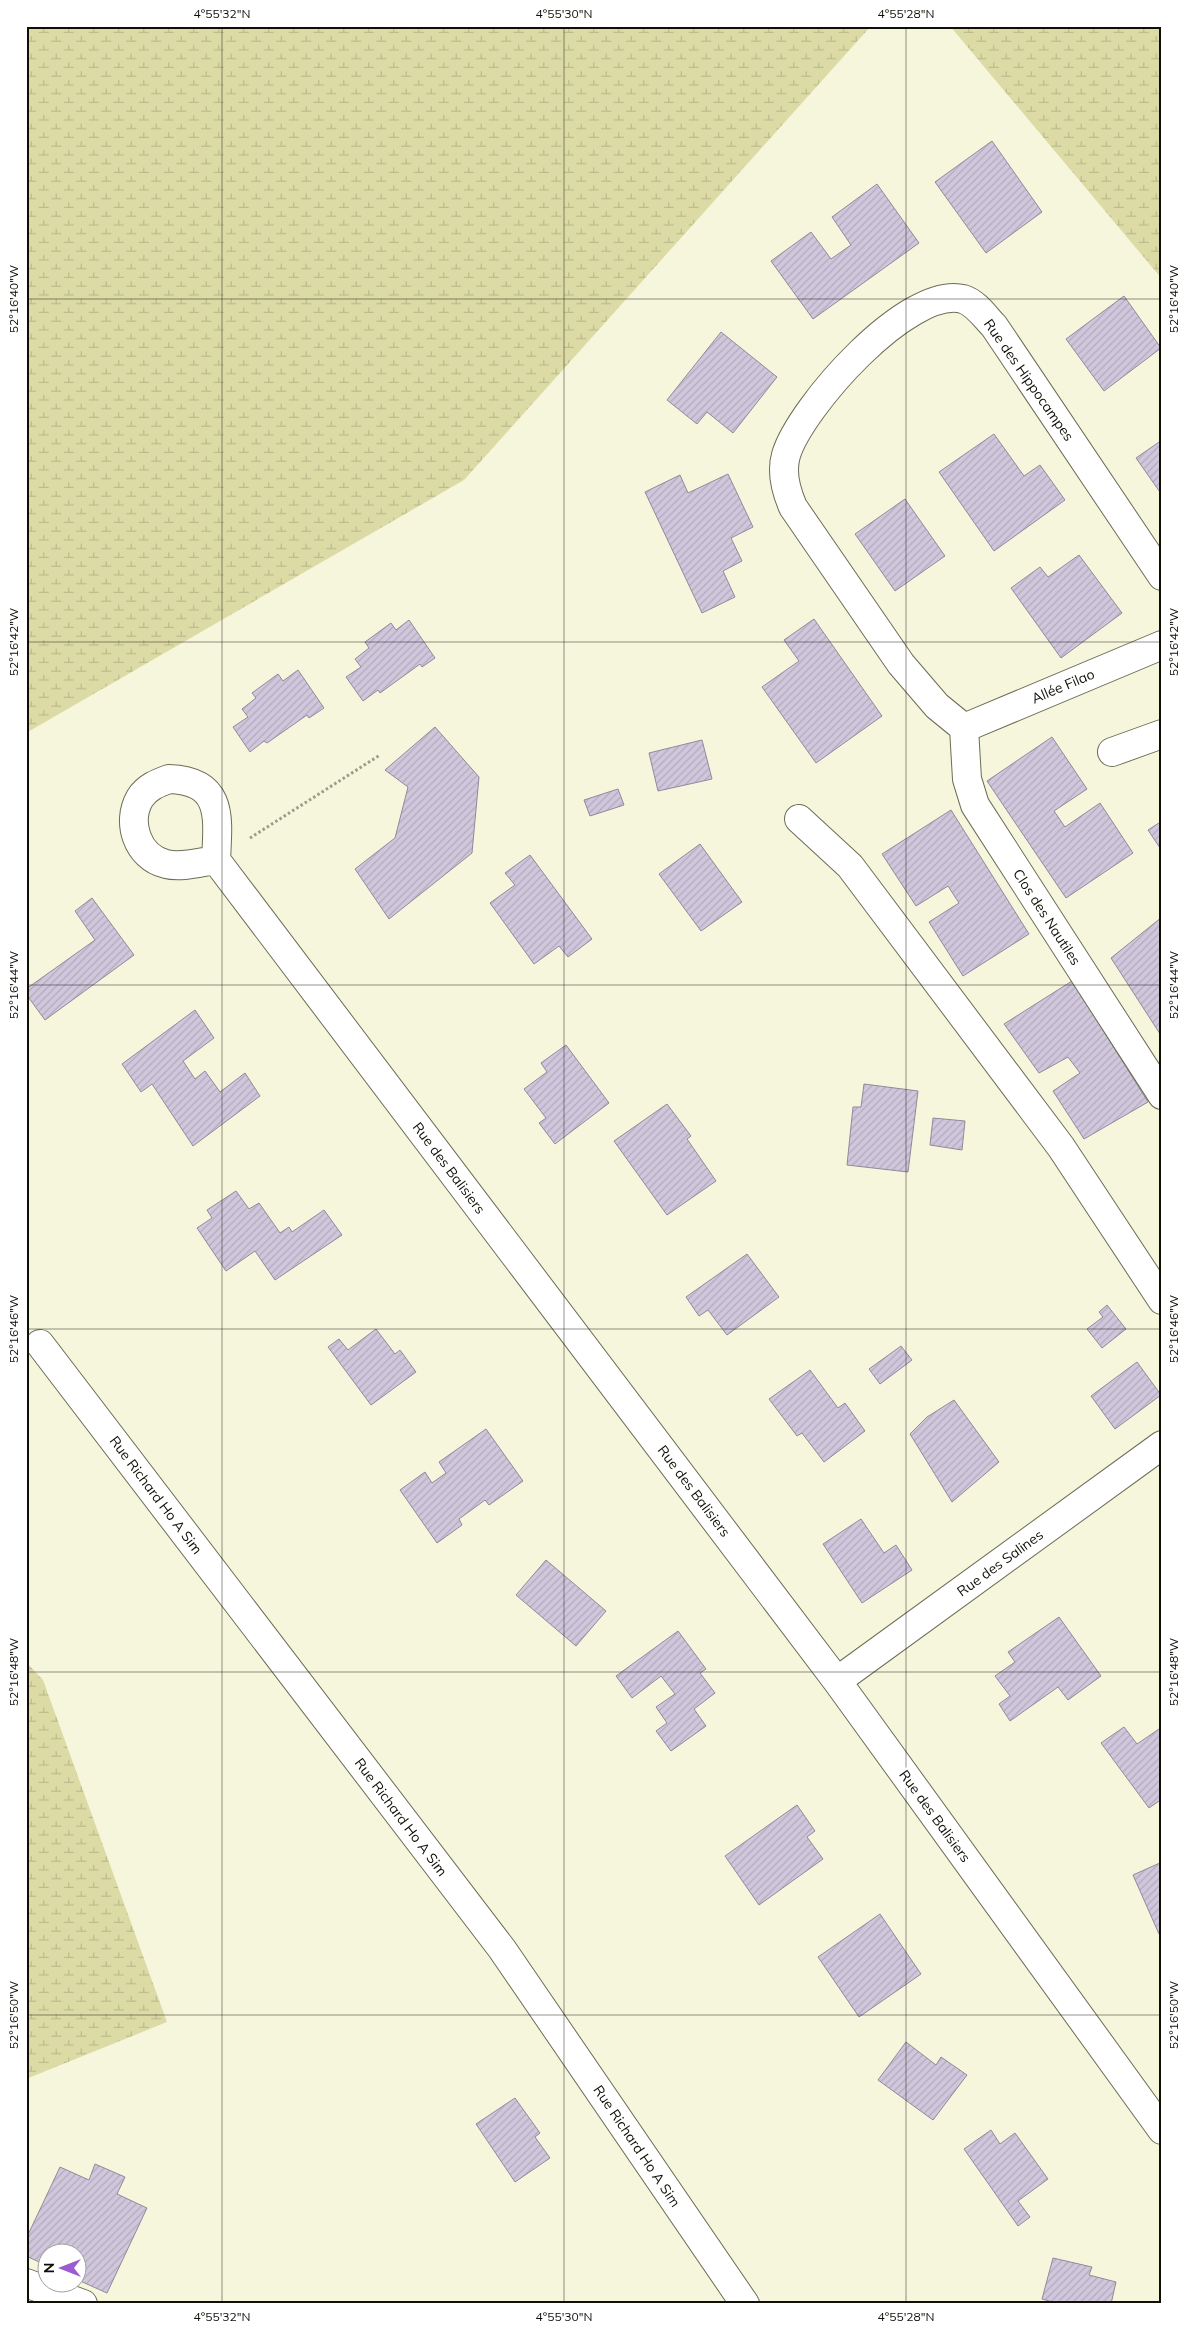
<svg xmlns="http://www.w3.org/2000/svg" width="1188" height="2330" font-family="Mulish,sans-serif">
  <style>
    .wetland { fill: url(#wetland-marsh) }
    .building { fill: url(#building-hatch); stroke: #92889c }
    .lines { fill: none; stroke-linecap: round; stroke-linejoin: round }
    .minor-casing { stroke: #6d6d57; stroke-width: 30 }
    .path { stroke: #9c9c8a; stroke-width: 3; stroke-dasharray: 2.5 2.5; stroke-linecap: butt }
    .minor { stroke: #fff; stroke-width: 28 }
    .ticks { fill: none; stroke: #0f0e07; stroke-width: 1; stroke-opacity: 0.45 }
    .labels { text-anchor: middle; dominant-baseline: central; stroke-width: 5; stroke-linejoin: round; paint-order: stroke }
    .street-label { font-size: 14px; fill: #0f0e07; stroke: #fff }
    .neatline { fill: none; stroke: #0f0e07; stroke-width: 2 }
    .ticks-label { font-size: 12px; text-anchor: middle; fill: #0f0e07 }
  </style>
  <defs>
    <pattern id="wetland-marsh" width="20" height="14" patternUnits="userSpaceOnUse" patternTransform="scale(1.25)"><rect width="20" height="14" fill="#dcdba5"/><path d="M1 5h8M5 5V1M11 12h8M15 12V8" fill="none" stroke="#bcbb8d"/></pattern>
    <pattern id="building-hatch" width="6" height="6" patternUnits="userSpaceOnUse" patternTransform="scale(1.25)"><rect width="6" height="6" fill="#d1c7dd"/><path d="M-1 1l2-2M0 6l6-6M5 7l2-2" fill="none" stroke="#b2aabc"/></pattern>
  </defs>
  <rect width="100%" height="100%" fill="#f6f6dd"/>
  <path class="wetland" d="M 26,26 L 871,26 L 464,480 L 26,733 Z
    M 950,26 L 1162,26 L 1162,279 Z
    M 26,1662 L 43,1680 L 167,2022 L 26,2079 Z"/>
  <path class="building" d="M 992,141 L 1042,212 L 986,253 L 935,182 Z
    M 877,184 L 919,243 L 813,319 L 771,261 L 811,232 L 831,259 L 851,245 L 832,217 Z
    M 1124,296 L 1161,348 L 1104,391 L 1066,339 Z
    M 721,332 L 777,377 L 733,433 L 707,412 L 697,424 L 667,400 Z
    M 994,434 L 1024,476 L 1040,465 L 1065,500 L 994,551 L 939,472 Z
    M 1162,440 L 1162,495 L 1136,458 Z
    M 728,474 L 753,527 L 731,538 L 742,561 L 723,571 L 735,597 L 702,613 L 645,492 L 680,475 L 688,493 Z
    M 905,499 L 945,556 L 895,591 L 855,534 Z
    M 1079,555 L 1122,613 L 1061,658 L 1011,588 L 1040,567 L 1048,577 Z
    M 814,619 L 882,716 L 816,763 L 762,687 L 799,661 L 784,640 Z
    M 409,620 L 435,658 L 422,667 L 420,664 L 380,693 L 378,690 L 363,701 L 346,677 L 361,667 L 355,659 L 369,648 L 365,642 L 391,623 L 396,630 Z
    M 298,670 L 324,708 L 309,718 L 307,715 L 267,743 L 264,741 L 250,752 L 233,727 L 248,717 L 242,709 L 256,698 L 252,693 L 278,674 L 283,681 Z
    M 435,727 L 479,777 L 472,853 L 389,919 L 355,869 L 395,838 L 408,787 L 385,770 Z
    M 1052,737 L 1087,789 L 1054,811 L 1065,827 L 1100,803 L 1133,853 L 1066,898 L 987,781 Z
    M 702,740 L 712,779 L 658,791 L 649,753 Z
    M 618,789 L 624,805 L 590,816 L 584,800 Z
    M 951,810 L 1029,934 L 963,976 L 929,922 L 959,903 L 948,886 L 916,906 L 882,854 Z
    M 1162,821 L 1162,851 L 1148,830 Z
    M 700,844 L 742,902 L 701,931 L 659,874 Z
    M 530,855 L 592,939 L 568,957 L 559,946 L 534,964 L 490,903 L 515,885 L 505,873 Z
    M 92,898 L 134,955 L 45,1020 L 26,994 L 26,989 L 95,940 L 75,911 Z
    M 1162,917 L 1162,1037 L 1111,958 Z
    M 1072,981 L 1148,1102 L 1084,1139 L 1053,1091 L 1080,1073 L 1068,1057 L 1039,1073 L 1004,1024 Z
    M 195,1010 L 214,1038 L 183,1061 L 195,1079 L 205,1071 L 220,1092 L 245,1073 L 260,1096 L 193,1146 L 152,1084 L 141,1092 L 122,1064 Z
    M 566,1045 L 609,1103 L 555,1144 L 539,1123 L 546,1118 L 524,1089 L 547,1072 L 541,1063 Z
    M 864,1084 L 918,1091 L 908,1172 L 847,1165 L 853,1107 L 861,1107 Z
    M 667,1104 L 691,1136 L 687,1139 L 716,1181 L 667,1215 L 614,1141 Z
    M 933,1118 L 965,1121 L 962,1150 L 930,1145 Z
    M 236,1191 L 249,1209 L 259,1203 L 280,1233 L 289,1227 L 292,1232 L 324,1210 L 342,1235 L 275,1280 L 255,1251 L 226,1271 L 197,1228 L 212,1218 L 207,1210 Z
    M 747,1254 L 779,1297 L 727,1335 L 708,1310 L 699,1316 L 686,1297 Z
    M 1107,1305 L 1126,1329 L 1102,1348 L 1087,1329 L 1103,1317 L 1099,1312 Z
    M 376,1329 L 395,1354 L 400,1350 L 416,1372 L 371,1405 L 328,1347 L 339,1339 L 348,1350 Z
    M 901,1346 L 912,1360 L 880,1384 L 869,1369 Z
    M 1137,1362 L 1161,1395 L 1115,1429 L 1091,1396 Z
    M 810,1370 L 838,1408 L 845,1403 L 865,1431 L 824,1462 L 802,1433 L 797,1436 L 769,1399 Z
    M 954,1400 L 999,1462 L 952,1502 L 910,1434 L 927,1417 Z
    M 486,1429 L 523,1481 L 489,1505 L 485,1500 L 459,1519 L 462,1525 L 437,1543 L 400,1490 L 425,1472 L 432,1483 L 446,1473 L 439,1462 Z
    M 861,1519 L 884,1553 L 896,1545 L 912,1570 L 862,1603 L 823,1544 Z
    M 546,1560 L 606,1611 L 576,1646 L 516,1595 Z
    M 1059,1617 L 1101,1676 L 1068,1700 L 1058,1687 L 1010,1721 L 999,1704 L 1010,1696 L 995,1676 L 1015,1662 L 1008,1652 Z
    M 678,1631 L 706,1669 L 700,1673 L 715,1693 L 694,1709 L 706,1726 L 671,1751 L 656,1731 L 667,1723 L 656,1707 L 675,1694 L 661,1676 L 632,1698 L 616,1676 Z
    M 1124,1727 L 1137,1744 L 1162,1727 L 1162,1799 L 1149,1808 L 1101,1743 Z
    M 797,1805 L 815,1831 L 807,1837 L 823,1859 L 759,1905 L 725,1856 Z
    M 1162,1862 L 1162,1933 L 1159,1934 L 1133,1875 Z
    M 880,1914 L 921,1974 L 859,2017 L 818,1957 Z
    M 906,2042 L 936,2065 L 941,2057 L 967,2075 L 933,2120 L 878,2080 Z
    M 515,2098 L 540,2133 L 535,2137 L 550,2158 L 515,2182 L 476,2124 Z
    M 991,2130 L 1000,2144 L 1015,2133 L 1048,2179 L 1018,2201 L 1030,2217 L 1018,2226 L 964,2149 Z
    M 95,2164 L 125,2177 L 117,2194 L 147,2208 L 107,2293 L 78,2280 L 78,2252 L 48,2252 L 48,2266 L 26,2256 L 26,2239 L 60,2167 L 89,2180 Z
    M 1053,2258 L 1092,2267 L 1089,2275 L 1116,2282 L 1111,2304 L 1060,2304 L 1042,2299 Z"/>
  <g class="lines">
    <defs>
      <path id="minor" d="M 964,728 L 937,706 L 901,664 L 793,507 C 786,491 781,472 786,455 C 800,408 908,285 963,299 C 976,303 985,317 994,326 L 1162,576
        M 964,728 L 967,779 L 975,805 L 1162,1095
        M 964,728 L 1162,645
        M 1112,752 L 1162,734
        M 169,779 C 224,781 218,818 216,860 C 201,862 181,868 166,864 C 137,857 126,822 140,798 C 147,787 158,783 169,779 Z
        M 799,819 L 850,866 L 1061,1147 L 1162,1300
        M 216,860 L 837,1681 L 1162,2130
        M 40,1344 L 502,1949 L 745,2304
        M 837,1681 L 1162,1445
        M 26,2283 L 83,2304"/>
    </defs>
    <use href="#minor" class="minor-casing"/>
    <path class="path" d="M 250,838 L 380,755"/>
    <use href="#minor" class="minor"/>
  </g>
  <path class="ticks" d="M 222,26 L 222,2304M 564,26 L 564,2304M 906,26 L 906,2304M 26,299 L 1162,299M 26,642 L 1162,642M 26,985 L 1162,985M 26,1329 L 1162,1329M 26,1672 L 1162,1672M 26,2015 L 1162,2015"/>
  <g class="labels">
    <g class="street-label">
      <text transform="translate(1029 380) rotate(55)">Rue des Hippocampes</text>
      <text transform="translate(1063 686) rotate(-23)">Allée Filao</text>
      <text transform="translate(1047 917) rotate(57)">Clos des Nautiles</text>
      <text transform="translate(449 1168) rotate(53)">Rue des Balisiers</text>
      <text transform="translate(694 1491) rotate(53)">Rue des Balisiers</text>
      <text transform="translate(156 1495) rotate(53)">Rue Richard Ho A Sim</text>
      <text transform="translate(1000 1563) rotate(-36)">Rue des Salines</text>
      <text transform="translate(935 1816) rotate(54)">Rue des Balisiers</text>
      <text transform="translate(401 1817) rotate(53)">Rue Richard Ho A Sim</text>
      <text transform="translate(637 2146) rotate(56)">Rue Richard Ho A Sim</text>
    </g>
  </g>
  <rect width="1188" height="2330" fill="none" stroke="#ffffff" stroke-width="55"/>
  <g transform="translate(62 2268) rotate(270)"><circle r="24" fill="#ffffff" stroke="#9f9f9c"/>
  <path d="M0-4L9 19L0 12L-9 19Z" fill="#9c5bd1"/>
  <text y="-8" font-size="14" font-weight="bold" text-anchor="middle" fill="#0f0e07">N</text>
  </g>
  <rect x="28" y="28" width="1132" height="2274" class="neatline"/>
  <g class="ticks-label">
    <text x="222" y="18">4°55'32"N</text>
    <text x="564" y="18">4°55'30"N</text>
    <text x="906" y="18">4°55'28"N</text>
    <text transform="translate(1174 299) rotate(-90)" y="4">52°16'40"W</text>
    <text transform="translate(14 299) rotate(-90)" y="4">52°16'40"W</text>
    <text transform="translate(1174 642) rotate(-90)" y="4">52°16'42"W</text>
    <text transform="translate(14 642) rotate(-90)" y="4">52°16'42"W</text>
    <text transform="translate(1174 985) rotate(-90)" y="4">52°16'44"W</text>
    <text transform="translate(14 985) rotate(-90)" y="4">52°16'44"W</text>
    <text transform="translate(1174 1329) rotate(-90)" y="4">52°16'46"W</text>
    <text transform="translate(14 1329) rotate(-90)" y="4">52°16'46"W</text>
    <text transform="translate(14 1672) rotate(-90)" y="4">52°16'48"W</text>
    <text transform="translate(1174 1672) rotate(-90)" y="4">52°16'48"W</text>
    <text transform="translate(14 2015) rotate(-90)" y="4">52°16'50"W</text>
    <text transform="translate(1174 2015) rotate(-90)" y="4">52°16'50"W</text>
    <text x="222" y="2321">4°55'32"N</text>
    <text x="564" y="2321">4°55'30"N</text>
    <text x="906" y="2321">4°55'28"N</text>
  </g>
</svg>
